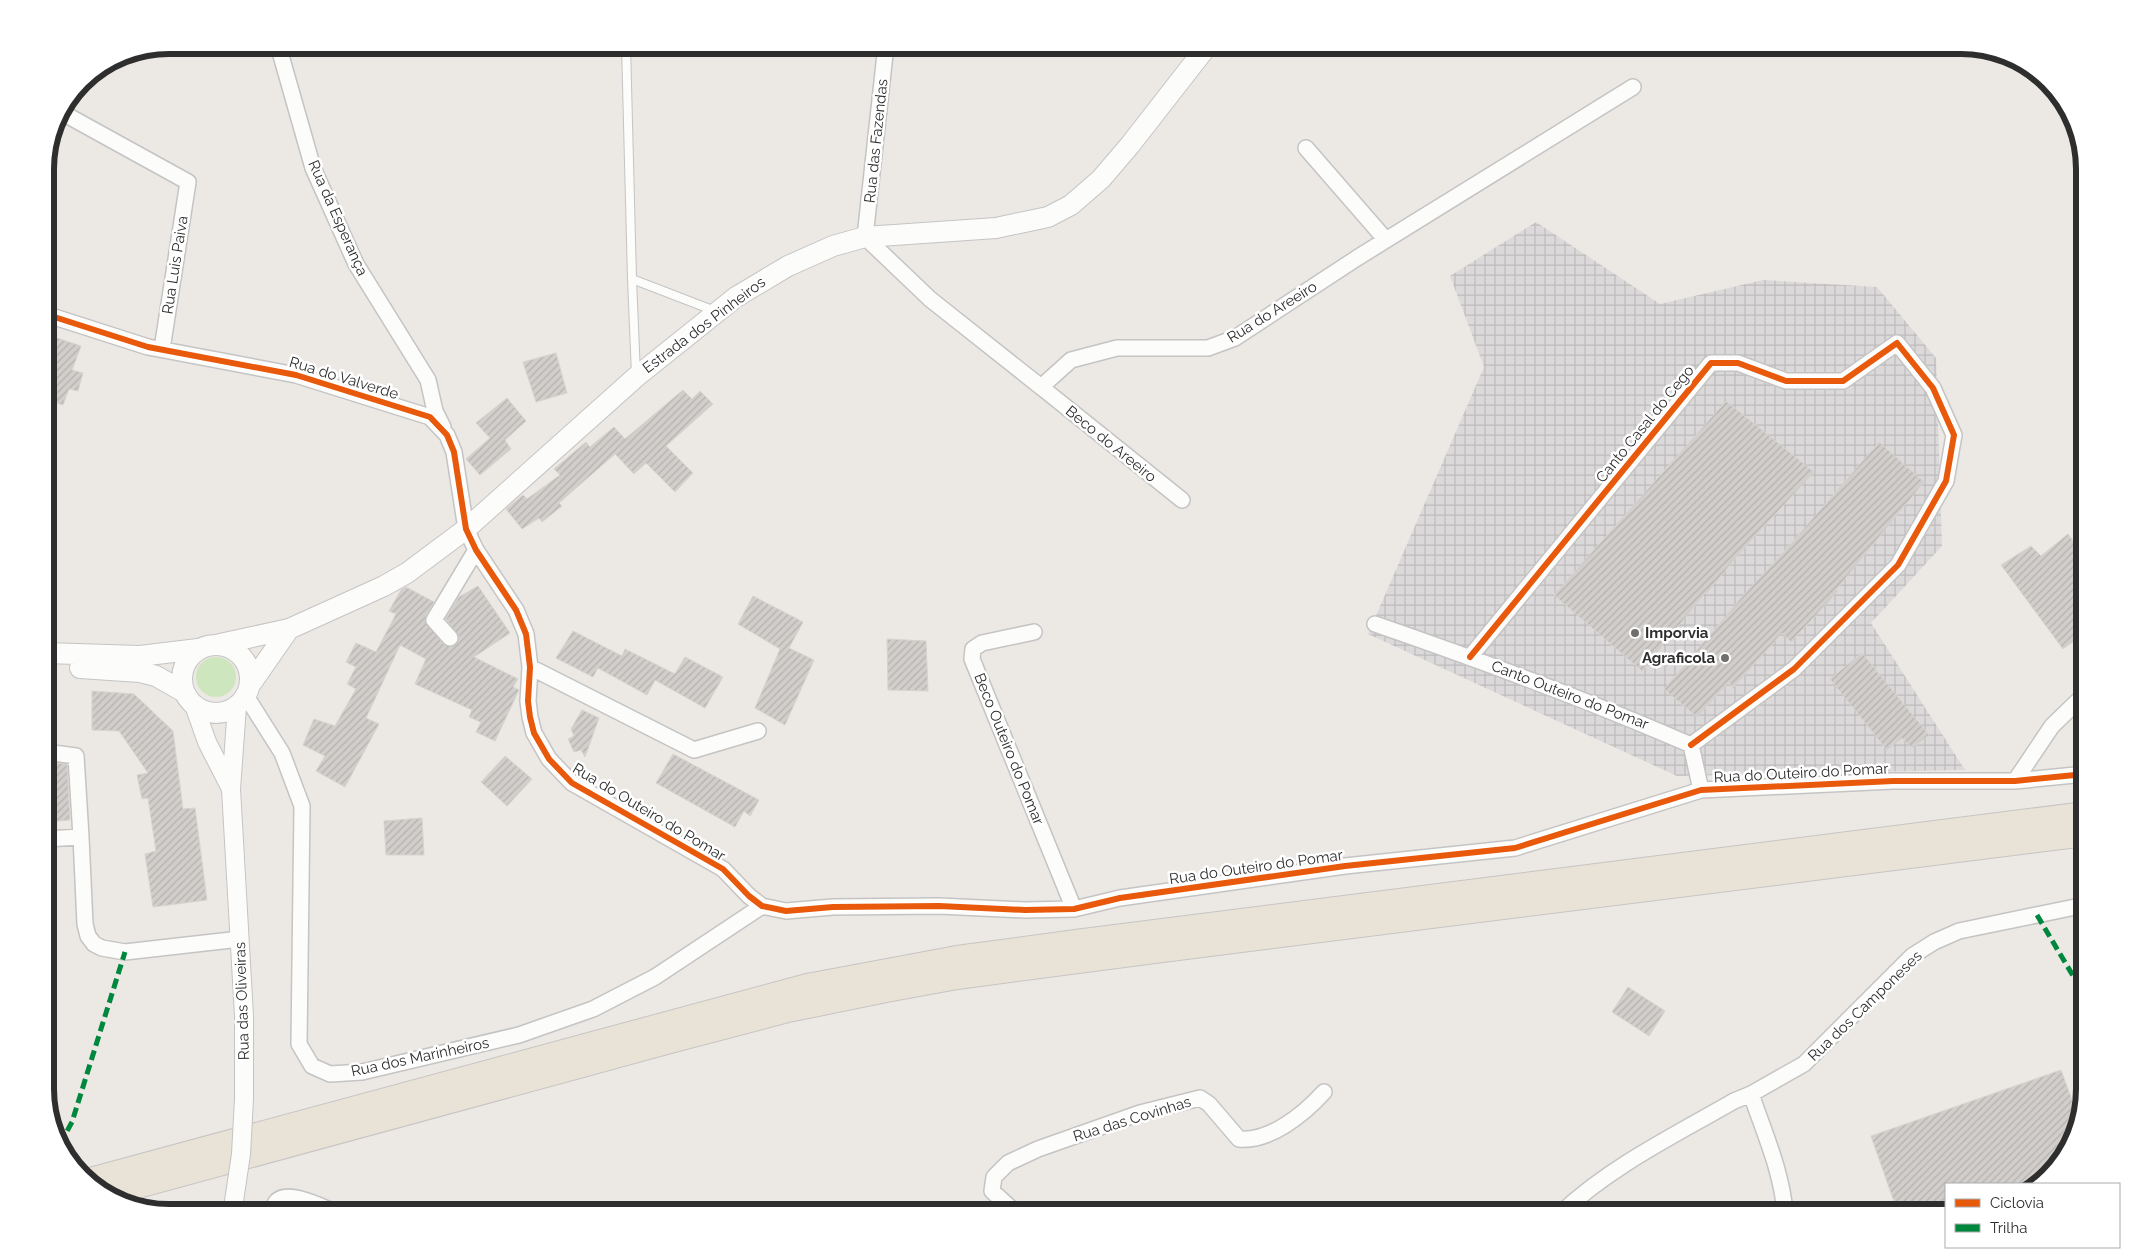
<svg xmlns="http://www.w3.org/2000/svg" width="2130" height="1258" font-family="Raleway,sans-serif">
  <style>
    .industrial { fill: url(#industrial-grid) }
    .grass { fill: #cee6be }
    .building { fill: url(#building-hatch); stroke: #d7d4d0 }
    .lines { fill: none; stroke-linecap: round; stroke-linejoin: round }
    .service-casing { stroke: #c5c4c5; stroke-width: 10 }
    .minor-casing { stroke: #c5c4c5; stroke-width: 18 }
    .tertiary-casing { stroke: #c5c4c5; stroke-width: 20 }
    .secondary-casing { stroke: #c5c4c5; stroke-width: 22 }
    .trunk-casing { stroke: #c6c5c4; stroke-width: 26 }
    .service { stroke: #fcfcfb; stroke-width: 8 }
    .minor { stroke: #fcfcfb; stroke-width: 15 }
    .tertiary { stroke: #fcfcfb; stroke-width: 18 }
    .secondary { stroke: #fcfcfb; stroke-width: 20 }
    .trunk { stroke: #e9e2d6; stroke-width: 24 }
    .tertiary-bridge-casing { stroke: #c5c4c5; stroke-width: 20; stroke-linecap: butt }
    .tertiary-bridge { stroke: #fcfcfb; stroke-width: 18 }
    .quiet { stroke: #00873e; stroke-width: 5; stroke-dasharray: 10 5; stroke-linecap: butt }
    .cycleway-casing { stroke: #fff; stroke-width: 9 }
    .cycleway { stroke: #e8590c; stroke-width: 6 }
    .poi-dot { fill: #706f6e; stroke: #fff; stroke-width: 2 }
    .labels { text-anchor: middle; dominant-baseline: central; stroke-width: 5; stroke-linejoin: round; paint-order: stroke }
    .street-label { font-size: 15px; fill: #2e2e2e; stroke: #fff }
    .poi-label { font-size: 15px; font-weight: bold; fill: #2e2e2e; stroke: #fff; text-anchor: start }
    .rim { fill: none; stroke: #2e2e2e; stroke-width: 6 }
  </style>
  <defs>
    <pattern id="industrial-grid" width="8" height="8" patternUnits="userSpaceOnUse" patternTransform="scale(1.25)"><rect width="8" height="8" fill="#dcd9db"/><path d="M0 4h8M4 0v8" fill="none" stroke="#bdbbbc"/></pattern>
    <pattern id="building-hatch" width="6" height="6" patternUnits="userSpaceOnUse" patternTransform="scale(1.25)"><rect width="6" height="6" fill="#d1cecb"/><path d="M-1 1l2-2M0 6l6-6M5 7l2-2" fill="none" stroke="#b4b1af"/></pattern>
  </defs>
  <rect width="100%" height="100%" fill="#ece8e4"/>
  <path class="industrial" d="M 1536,222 L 1660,304 L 1763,280 L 1877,287 L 1936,358 L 1942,546 L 1871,623 L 1965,770 L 1677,776 L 1368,634 L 1484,367 L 1450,276 Z"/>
  <path class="grass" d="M196 677a20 20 0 1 1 40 0a20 20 0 1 1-40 0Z"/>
  <path class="building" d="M 45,334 L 81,346 L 72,370 L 83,373 L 78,391 L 69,389 L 63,405 L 45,399 Z
    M 556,353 L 567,393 L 536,402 L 523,362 Z
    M 683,390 L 692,399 L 700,391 L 713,404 L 666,446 L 693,473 L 675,492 L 646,463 L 634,474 L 615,454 L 559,503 L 562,506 L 542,522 L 539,518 L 522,529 L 506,509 L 523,495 L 527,499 L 560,475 L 554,469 L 586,442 L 590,447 L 614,427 L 625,439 Z
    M 507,398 L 526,421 L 505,440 L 511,449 L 480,475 L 466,459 L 490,438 L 476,423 Z
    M 1726,401 L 1814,472 L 1738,555 L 1707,593 L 1706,592 L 1642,671 L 1554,595 Z
    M 1879,442 L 1924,482 L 1836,590 L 1838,591 L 1791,642 L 1782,633 L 1733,688 L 1729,682 L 1697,717 L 1664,689 L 1741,598 L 1788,547 Z
    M 2068,534 L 2085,557 L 2085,633 L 2063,649 L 2001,565 L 2031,546 L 2041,556 Z
    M 478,586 L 510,633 L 474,657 L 518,679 L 513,687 L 519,690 L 495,741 L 476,732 L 481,722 L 469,717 L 472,710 L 415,684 L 426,659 L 400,645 L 366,718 L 379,724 L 345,787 L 316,771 L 325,756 L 303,745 L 314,719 L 335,726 L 356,689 L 347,684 L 356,667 L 346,662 L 356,643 L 376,652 L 396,614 L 389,611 L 401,590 L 406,587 L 434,602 L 426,615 L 425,621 L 443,644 L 451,647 L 459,641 L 459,636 L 446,619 L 459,597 Z
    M 753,596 L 803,622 L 789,648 L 814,660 L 785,725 L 755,708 L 780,649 L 738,624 Z
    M 573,631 L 622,656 L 625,649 L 675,674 L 685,657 L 723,677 L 705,708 L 655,680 L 647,695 L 598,668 L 593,677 L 556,658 Z
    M 887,639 L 926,641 L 928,691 L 888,690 Z
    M 1862,653 L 1929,735 L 1912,748 L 1902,738 L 1887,750 L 1830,679 Z
    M 92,691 L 134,694 L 173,731 L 183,809 L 195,808 L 207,900 L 153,907 L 145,854 L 156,851 L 148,798 L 142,799 L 137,775 L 148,773 L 119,731 L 92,730 Z
    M 582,710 L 599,718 L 585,757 L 581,750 L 574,752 L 568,739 L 574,736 L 571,729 Z
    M 673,754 L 759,800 L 750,816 L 744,811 L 735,827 L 656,783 Z
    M 505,756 L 532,779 L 507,806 L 481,782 Z
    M 56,763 L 67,764 L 70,820 L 45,822 L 45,764 Z
    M 422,818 L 424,855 L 386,855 L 384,821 Z
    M 1628,987 L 1665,1011 L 1649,1036 L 1612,1012 Z
    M 2061,1070 L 2078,1117 L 2068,1151 L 2035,1184 L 1946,1184 L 1946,1213 L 1898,1213 L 1871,1136 Z"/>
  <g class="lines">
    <defs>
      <path id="service" d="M 626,45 L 632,279 L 636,375
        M 632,279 L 715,311"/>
      <path id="minor" d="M 278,45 L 313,168 L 356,264 L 428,380 L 435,411 L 443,427
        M 886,45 L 865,237 L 930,299 L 1041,387 L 1071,360 L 1117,348 L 1208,348 L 1235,338 L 1357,258 L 1633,87
        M 61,112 L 188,182 L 162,349
        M 1306,148 L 1386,240
        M 45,314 L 148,347 L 296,375 L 430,417 L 447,435 L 454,452 L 466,529 L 476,550 L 516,610 L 526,634 L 530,667 L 528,701 L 530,717 L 534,733 L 549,759 L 572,783 L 723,869 L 749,896 L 762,906 L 786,911 L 833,907 L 939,906 L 1025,910 L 1074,909 L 1120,898 L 1345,866 L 1515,848 L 1701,790 L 1893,781 L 2015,781 L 2085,774
        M 1041,387 L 1182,500
        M 1375,624 C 1482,661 1588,700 1691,745 L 1701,790
        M 1034,632 L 982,643 L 973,649 L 972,659 L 1074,909
        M 450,638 L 434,620 L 476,550
        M 1470,657 L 1711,363 L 1738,363 L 1786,381 L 1843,381 L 1897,343 L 1933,388 L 1954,435 L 1946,481 L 1898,565 L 1794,669 L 1691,745
        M 530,667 L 694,750 L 758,731
        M 246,696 L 282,753 L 302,806 L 299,1044 L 312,1066 L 330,1074 L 362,1072 L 519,1035 L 593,1009 L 655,977 L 762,906
        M 45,752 L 76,756 L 81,837
        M 2015,781 L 2052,726 L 2085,694
        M 45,839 L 81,837 L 85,924 L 88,936 L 94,944 L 102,948 L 125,952 L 240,939
        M 1751,1094 C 1764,1132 1782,1172 1785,1213
        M 271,1213 C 272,1210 274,1205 276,1202 C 287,1188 324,1208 337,1213
        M 1016,1213 L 992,1191 L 994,1177 L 1008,1163 L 1038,1149 L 1140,1113 L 1200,1098 L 1209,1104 L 1239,1139 C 1270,1142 1304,1114 1324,1092
        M 1561,1213 C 1611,1166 1675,1135 1734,1101 L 1751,1094 L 1804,1064 L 1912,956 L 1934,942 L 1959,931 L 2085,905"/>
      <path id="tertiary" d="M 194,705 L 207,742 L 231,789
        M 237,706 L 231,789 L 244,1016 L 244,1099"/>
      <path id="secondary" d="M 220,644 L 289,629 L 384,586 L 407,573 L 466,529 L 636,377 L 736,297 L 788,266 L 833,246 L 865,237 L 996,228 L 1048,217 L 1071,205 L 1101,179 L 1130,145 L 1208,45
        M182 679a34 34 0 1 1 68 0a34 34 0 1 1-68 0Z
        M 45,653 L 140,656 L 198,649
        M 80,668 L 140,672 L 156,676 L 184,692
        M 250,685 L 289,629"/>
      <path id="trunk" d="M 90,1180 L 807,986 L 957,958 L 1076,942 L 2085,814
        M 105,1195 L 674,1040 L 788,1010 L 886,990 L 957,977 L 1162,950 L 2085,834"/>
    </defs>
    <use href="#service" class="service-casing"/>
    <use href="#minor" class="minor-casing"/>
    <use href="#tertiary" class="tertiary-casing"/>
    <use href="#secondary" class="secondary-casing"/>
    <use href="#trunk" class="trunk-casing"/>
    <use href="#service" class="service"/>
    <use href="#minor" class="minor"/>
    <use href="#tertiary" class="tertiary"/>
    <use href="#secondary" class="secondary"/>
    <use href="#trunk" class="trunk"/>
    <defs>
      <path id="tertiary-bridge" d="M 233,1208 L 241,1154 L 244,1099"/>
    </defs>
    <use href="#tertiary-bridge" class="tertiary-bridge-casing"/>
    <use href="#tertiary-bridge" class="tertiary-bridge"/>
    <path class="quiet" d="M 2037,915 L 2085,996
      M 60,1144 L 72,1122 L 125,952"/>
    <defs>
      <path id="cycleway" d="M 45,314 L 148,347 L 296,375 L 430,417 L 447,435 L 454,452 L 466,529 L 476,550 L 516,610 L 526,634 L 530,667 L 528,701 L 530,717 L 534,733 L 549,759 L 572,783 L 723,869 L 749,896 L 762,906 L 786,911 L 833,907 L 939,906 L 1025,910 L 1074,909 L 1120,898 L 1345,866 L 1515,848 L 1701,790 L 1893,781 L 2015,781 L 2085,774
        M 1470,657 L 1711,363 L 1738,363 L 1786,381 L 1843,381 L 1897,343 L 1933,388 L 1954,435 L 1946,481 L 1898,565 L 1794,669 L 1691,745"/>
    </defs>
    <use href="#cycleway" class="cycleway-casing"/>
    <use href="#cycleway" class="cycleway"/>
  </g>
  <g class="poi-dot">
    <circle cx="1635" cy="633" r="5"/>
    <circle cx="1725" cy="658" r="5"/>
  </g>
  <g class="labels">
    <g class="street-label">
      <text transform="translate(876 141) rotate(-84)">Rua das Fazendas</text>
      <text transform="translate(338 218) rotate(66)">Rua da Esperança</text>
      <text transform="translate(175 265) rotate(-81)">Rua Luis Paiva</text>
      <text transform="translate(1272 312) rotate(-32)">Rua do Areeiro</text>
      <text transform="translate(704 325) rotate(-37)">Estrada dos Pinheiros</text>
      <text transform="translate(344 378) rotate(17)">Rua do Valverde</text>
      <text transform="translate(1645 424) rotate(-51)">Canto Casal do Cego</text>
      <text transform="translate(1111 444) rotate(39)">Beco do Areeiro</text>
      <text transform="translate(1570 695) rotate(21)">Canto Outeiro do Pomar</text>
      <text transform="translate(1009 749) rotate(68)">Beco Outeiro do Pomar</text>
      <text transform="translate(1801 773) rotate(-3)">Rua do Outeiro do Pomar</text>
      <text transform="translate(649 812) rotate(31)">Rua do Outeiro do Pomar</text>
      <text transform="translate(1256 867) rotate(-8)">Rua do Outeiro do Pomar</text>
      <text transform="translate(242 1001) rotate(-92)">Rua das Oliveiras</text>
      <text transform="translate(1865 1006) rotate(-44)">Rua dos Camponeses</text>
      <text transform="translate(420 1057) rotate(-12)">Rua dos Marinheiros</text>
      <text transform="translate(1132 1119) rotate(-17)">Rua das Covinhas</text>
    </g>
    <g class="poi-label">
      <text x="1645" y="633">Imporvia</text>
      <text x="1715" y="658" text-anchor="end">Agraficola</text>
    </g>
  </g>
  <path d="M0 0H2130V1258H0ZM169 54H1961A115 115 0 0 1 2076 169V1089A115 115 0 0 1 1961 1204H169A115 115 0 0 1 54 1089V169A115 115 0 0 1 169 54Z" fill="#fff" fill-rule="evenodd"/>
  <path class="rim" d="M169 54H1961A115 115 0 0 1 2076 169V1089A115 115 0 0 1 1961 1204H169A115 115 0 0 1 54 1089V169A115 115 0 0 1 169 54Z"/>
  <rect x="1945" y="1183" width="175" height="65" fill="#ffffff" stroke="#ababab"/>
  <rect x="1955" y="1199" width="25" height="8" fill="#e8590c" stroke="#ababab"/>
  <text x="1990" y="1208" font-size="15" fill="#2e2e2e">Ciclovia</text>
  <rect x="1955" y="1224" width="25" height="8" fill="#00873e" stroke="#ababab"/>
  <text x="1990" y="1233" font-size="15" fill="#2e2e2e">Trilha</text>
</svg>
